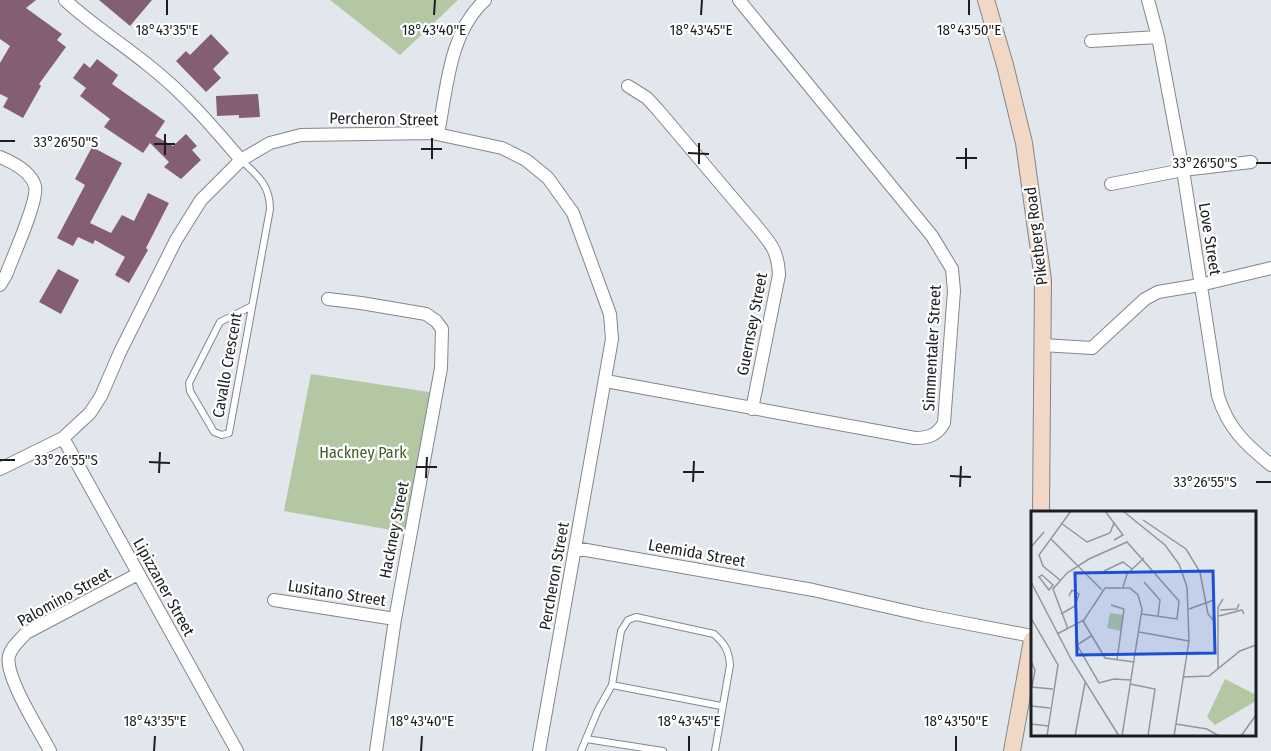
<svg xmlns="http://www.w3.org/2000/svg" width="1271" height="751" font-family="'Fira Sans Condensed',sans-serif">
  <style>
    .green { fill: #b3c7a3 }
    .building { fill: #845f73 }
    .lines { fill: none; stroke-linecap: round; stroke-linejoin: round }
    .lane-casing { stroke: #82878d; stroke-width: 8 }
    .street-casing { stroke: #82878d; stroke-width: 14 }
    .secondary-casing { stroke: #82878d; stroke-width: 18 }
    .lane { stroke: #fff; stroke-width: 6 }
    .street { stroke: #fff; stroke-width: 12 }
    .secondary { stroke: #f0d8c5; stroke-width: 16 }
    .ticks { fill: none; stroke: #1c1e20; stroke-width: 2 }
    .labels { text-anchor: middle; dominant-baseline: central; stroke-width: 4.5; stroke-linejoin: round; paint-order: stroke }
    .street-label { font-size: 16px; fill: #1c1e20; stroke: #fff }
    .park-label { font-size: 16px; fill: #445e29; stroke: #fff }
    .inset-road { fill: none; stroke: #93979b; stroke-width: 1.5 }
    .view { fill: #1d4ed8; fill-opacity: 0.15; stroke: #1d4ed8; stroke-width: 3 }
    .inset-edge { fill: none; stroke: #1c1e20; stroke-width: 3 }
    .ticks-label { font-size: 15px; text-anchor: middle; fill: #1c1e20; stroke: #fff; stroke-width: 4.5; stroke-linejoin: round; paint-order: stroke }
  </style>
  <rect width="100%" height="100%" fill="#e2e7ed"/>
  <path class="green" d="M 330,0 L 458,0 L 400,55 Z
    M 311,374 L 442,394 L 414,534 L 284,511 Z"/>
  <path class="building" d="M 0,0 L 36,0 L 26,8 L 62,34 L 57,40 L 66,47 L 39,84 L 41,86 L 23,118 L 3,107 L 8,98 L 0,94 L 0,63 L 10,46 L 0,39 Z
    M 99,0 L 152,0 L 130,26 Z
    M 211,34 L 229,53 L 213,69 L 221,78 L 206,92 L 176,61 L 186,51 L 190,55 Z
    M 97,59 L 118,75 L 112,84 L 165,121 L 155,136 L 173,146 L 186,134 L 197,146 L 192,150 L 201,160 L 181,179 L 164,167 L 169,162 L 150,143 L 143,153 L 104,127 L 110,119 L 80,96 L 86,88 L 73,78 L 84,63 L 90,68 Z
    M 258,94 L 260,117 L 239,118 L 239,115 L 217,116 L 216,96 Z
    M 92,147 L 122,163 L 90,223 L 111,233 L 122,215 L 134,221 L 148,193 L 169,203 L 146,248 L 148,250 L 129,283 L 115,275 L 125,257 L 95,240 L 93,244 L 78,237 L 73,246 L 57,238 L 85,185 L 75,179 Z
    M 58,269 L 79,280 L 61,314 L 39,302 Z"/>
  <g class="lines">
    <defs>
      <path id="lane" d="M 241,160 C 258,176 270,185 270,209 L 229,433 L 222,435 L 214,432 L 190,391 L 189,383 L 220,322 L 252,306
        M 612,685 L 721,706
        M 586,739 L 663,751
        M 581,751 L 598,710 L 612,685 L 621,631 L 628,620 L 636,617 L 714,634 C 725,644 729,651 730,665 L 715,751"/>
      <path id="street" d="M 65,0 C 91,24 121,43 148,65 C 184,93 212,126 241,160
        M 1148,0 L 1158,37 L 1183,170 L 1218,396 C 1228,428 1245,444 1271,465
        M 1091,41 L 1158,37
        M 628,86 L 647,98 L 658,110 L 758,228 C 772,245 778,252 779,275 L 752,409
        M 438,134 C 447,88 449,33 485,0
        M 0,157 C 12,162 31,172 35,186 C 39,199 12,259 6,275 L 0,285
        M 1111,184 L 1183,170 L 1251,162
        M 328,299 L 361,303 L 426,314 L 436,321 L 442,329 L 441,368 L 395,619 L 376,751
        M 1042,345 L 1092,348 L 1145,299 L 1158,292 L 1200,285 L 1271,268
        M 606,381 L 915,438 C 929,438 937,435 944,423 L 954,291 L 952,269 L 932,236 L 739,0
        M 63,438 L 237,751
        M 0,469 L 63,438 L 90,413 L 101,396 L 120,352 L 176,240 L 201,200 L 241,160 L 270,143 L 301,135 L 432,133 L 502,148 L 526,160 L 548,178 L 573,213 L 610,314 L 612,339 L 539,751
        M 575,548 L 813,590 L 923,615 L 1032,636
        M 274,600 L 395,619
        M 50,751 C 40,731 4,676 9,656 C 11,647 20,640 26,633 L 138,574"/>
      <path id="secondary" d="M 986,0 L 1005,65 L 1024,143 L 1043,280 L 1041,512
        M 1012,751 L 1032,640"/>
    </defs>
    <use href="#lane" class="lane-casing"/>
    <use href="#street" class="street-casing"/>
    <use href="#secondary" class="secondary-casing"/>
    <use href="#lane" class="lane"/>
    <use href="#street" class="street"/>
    <use href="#secondary" class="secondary"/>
  </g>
  <path class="ticks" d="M 167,15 L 167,0M 434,15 L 435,0M 701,15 L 702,0M 969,15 L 969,0M 0,141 L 15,141M 154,144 L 175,144M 421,149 L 442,149M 688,153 L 709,154M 165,155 L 165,134M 956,158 L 977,158M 432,159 L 432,138M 1256,163 L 1271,163M 699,164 L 699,143M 966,169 L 966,148M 0,460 L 15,460M 149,462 L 170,463M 416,467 L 437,467M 683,472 L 704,472M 159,473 L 160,452M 950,476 L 971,477M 426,478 L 427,457M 693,482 L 694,461M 1256,482 L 1271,482M 960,487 L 961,466M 154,751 L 155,736M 421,751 L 422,736M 689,751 L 689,736M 956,751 L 956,736"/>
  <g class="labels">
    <g class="street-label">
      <text transform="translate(384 119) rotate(1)">Percheron Street</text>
      <text transform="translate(1036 236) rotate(-97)">Piketberg Road</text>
      <text transform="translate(1210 239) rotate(81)">Love Street</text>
      <text transform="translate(752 324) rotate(-79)">Guernsey Street</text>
      <text transform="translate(932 348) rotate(-87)">Simmentaler Street</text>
      <text transform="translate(227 365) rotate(-80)">Cavallo Crescent</text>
      <text transform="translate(394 530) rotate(-79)">Hackney Street</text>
      <text transform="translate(697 553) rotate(10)">Leemida Street</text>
      <text transform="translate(554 576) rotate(-80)">Percheron Street</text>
      <text transform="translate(164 587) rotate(61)">Lipizzaner Street</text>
      <text transform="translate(337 593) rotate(9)">Lusitano Street</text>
      <text transform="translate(64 597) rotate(-29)">Palomino Street</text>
    </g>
    <g class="park-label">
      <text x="363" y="452">Hackney Park</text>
    </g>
  </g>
  <g transform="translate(1031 511)">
    <rect width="225" height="225" fill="#e2e7ed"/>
    <path d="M 79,102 L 93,104 L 90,120 L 76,117 ZM 194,168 L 225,184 L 225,190 L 184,214 L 176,206 Z" fill="#b3c7a3"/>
    <path class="inset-road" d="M 92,0 L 134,34 L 148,53 L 156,76 L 158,130 L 143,225M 112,9 L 155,38 L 169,61 L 177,103 L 184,111M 30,12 L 56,31 L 79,22 L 83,12 L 74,0M 20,28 L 71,79M 83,29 L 92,24 L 83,12M 0,36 L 13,21M 73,60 L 92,51 L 101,58M 11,64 L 22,74 L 18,79 L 8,66 ZM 29,69 L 12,55 L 8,44 L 40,0M 0,71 L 40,148 L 88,225M 113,71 L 129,89 L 127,105M 92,76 L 96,63 L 113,47M 80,94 L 93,98 L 86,149M 158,98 L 183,89M 189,99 L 206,98 L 208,93M 30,103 L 44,95 L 48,83 L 41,79 L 38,85M 188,105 L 211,99 L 213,103M 0,107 L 27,154 L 16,225M 52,110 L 74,147 L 103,151M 37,118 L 22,78 L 36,62 L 58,48 L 96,31 L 148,90 L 146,108 L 111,103M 108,121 L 158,130M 26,123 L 53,109 L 74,77 L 99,77 L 107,84 L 111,98 L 91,225M 60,125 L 46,134 L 68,172 L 83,168 L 100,169M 0,150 L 4,159 L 1,176M 187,158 L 187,96 L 192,88M 152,166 L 178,165 L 209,140 L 225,134M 99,173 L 124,178 L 117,225M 0,176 L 22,178M 0,195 L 19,197M 0,213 L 18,215M 145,213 L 176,218 L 188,225M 44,225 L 54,172M 210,225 L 225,204"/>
    <path class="view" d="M 182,60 L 184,142 L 46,144 L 44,62 Z"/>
    <rect width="225" height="225" class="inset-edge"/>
  </g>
  <g class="ticks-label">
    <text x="167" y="35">18°43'35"E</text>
    <text x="434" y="35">18°43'40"E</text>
    <text x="701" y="35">18°43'45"E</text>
    <text x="969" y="35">18°43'50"E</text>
    <text x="66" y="147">33°26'50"S</text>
    <text x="1205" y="168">33°26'50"S</text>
    <text x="66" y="465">33°26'55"S</text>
    <text x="1205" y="487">33°26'55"S</text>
    <text x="155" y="726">18°43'35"E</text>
    <text x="422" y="726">18°43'40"E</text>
    <text x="689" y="726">18°43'45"E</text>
    <text x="956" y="726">18°43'50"E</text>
  </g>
</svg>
